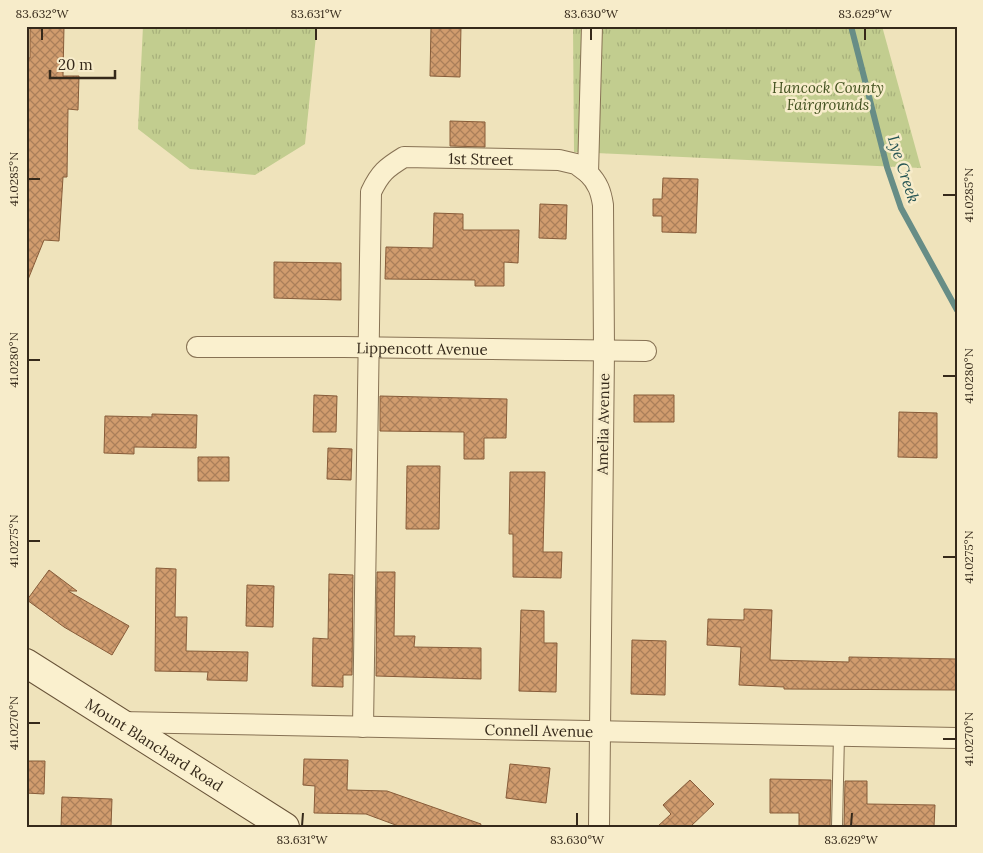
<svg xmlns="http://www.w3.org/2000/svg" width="983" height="853" font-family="Lora,serif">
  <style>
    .park { fill: url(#park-tufts) }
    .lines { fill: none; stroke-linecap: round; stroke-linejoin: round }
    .stream { stroke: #678d86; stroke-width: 6 }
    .building { fill: url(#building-cross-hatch); stroke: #875c39 }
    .service-casing { stroke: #877254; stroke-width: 12 }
    .minor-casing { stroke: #877254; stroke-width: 22 }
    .secondary-casing { stroke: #685338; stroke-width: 30 }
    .service { stroke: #faf0ce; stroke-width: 10 }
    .minor { stroke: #faf0ce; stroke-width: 20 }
    .secondary { stroke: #faf0ce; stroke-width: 28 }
    .ticks { fill: none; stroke: #35291a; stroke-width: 2 }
    .labels { text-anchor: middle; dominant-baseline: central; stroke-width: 5; stroke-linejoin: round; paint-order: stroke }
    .park-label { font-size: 15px; font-style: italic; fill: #435220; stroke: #f7ecca }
    .street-label { font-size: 15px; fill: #35291a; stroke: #f7ecca }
    .water-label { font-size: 16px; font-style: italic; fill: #285655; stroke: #f7ecca }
    .neatline { fill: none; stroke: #35291a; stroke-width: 2 }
    .ticks-label { font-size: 12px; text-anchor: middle; fill: #35291a }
  </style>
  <defs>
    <pattern id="park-tufts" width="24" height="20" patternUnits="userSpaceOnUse" patternTransform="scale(1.25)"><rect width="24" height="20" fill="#c2cd8f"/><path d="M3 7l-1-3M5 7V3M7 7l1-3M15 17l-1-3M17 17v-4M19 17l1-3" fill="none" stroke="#a7b07b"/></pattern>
    <pattern id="building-cross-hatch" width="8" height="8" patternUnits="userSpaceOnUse" patternTransform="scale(1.25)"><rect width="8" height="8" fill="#d09c6e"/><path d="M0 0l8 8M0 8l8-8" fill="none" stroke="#aa7f5a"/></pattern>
  </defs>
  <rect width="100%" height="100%" fill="#efe3bb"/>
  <path class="park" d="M 143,26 L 317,26 L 305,144 L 255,175 L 190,169 L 138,129 Z
    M 573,26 L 882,26 L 921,168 L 574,152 Z"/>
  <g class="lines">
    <path class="stream" d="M 851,26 L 887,167 L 901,208 L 957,310"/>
  </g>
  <path class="building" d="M 30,26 L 64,26 L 63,76 L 79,76 L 78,110 L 68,109 L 67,177 L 63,177 L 59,241 L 44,240 L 27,282 L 26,58 L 30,58 Z
    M 431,26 L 461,26 L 460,77 L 430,76 Z
    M 450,121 L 485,122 L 485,147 L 450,146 Z
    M 663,178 L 698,179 L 696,233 L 662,232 L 662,216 L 653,216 L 653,199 L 662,199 Z
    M 540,204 L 567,205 L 566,239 L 539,238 Z
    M 434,213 L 463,214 L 463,230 L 519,230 L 518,263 L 504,262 L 504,286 L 475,286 L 475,280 L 385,279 L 386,247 L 433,248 Z
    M 274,262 L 341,263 L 341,300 L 274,298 Z
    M 314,395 L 337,396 L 336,432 L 313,432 Z
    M 634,395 L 674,395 L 674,422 L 634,422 Z
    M 380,396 L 507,399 L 506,438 L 484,438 L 484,459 L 464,459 L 464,432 L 380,431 Z
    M 899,412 L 937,413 L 937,458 L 898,457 Z
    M 152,414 L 197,415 L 196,448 L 134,447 L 134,454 L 104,453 L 105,416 L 152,417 Z
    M 328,448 L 352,449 L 351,480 L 327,479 Z
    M 198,457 L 229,457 L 229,481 L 198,481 Z
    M 407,466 L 440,466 L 439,529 L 406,529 Z
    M 510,472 L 545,472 L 543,552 L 562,552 L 561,578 L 513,577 L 513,534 L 509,534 Z
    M 156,568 L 176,569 L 175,617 L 187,617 L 186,651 L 248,652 L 247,681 L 207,680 L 208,672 L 155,671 Z
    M 49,570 L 77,591 L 68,591 L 129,626 L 112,655 L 64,627 L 27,600 Z
    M 377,572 L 395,572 L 394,636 L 415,636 L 414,647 L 481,648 L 481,679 L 376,676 Z
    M 329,574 L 353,575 L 352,675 L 343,675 L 343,687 L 312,686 L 313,638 L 328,639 Z
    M 247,585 L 274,586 L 273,627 L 246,626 Z
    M 744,609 L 772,610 L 770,660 L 849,662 L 849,657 L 957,659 L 957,690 L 784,689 L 784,687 L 739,685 L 741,647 L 707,645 L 708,619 L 744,620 Z
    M 521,610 L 544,611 L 544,643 L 557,643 L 556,692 L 519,691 Z
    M 632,640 L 666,641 L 665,695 L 631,694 Z
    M 304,759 L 348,760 L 347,790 L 387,791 L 481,824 L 480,827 L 401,827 L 366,814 L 314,813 L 315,786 L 303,785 Z
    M 26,761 L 45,761 L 44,794 L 26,793 Z
    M 510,764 L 550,768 L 546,803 L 506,798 Z
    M 770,779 L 831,780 L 830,827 L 799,827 L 799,813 L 770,813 Z
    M 690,780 L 714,804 L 690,827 L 657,827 L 671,814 L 663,805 Z
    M 845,781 L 867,781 L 867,804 L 935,805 L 934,827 L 844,827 Z
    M 62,797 L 112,799 L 111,827 L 61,827 Z"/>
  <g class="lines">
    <defs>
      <path id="service" d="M 837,827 L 839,735"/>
      <g id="minor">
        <path d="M 592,26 L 588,173 C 598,183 601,192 603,205 L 604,350 L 599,827"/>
        <path id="s1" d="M 197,347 L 344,347 L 646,351"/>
        <path id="s2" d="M 120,722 L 957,738"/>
        <path id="s3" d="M 363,727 L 371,192 C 380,173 386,168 404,157 L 559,160 L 576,164 L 588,173"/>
      </g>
      <g id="secondary">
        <path id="s4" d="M 26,663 L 285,827"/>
      </g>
    </defs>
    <use href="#service" class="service-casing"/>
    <use href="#minor" class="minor-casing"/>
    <use href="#secondary" class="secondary-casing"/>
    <use href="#service" class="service"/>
    <use href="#minor" class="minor"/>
    <use href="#secondary" class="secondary"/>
  </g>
  <path class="ticks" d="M 42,40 L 42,28M 316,40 L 316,28M 591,40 L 591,28M 865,40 L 865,28M 28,179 L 40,179M 943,195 L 956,195M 28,360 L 40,360M 943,376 L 956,376M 28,541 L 40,541M 943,557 L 956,557M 28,723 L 40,723M 943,739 L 956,739M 302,826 L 303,813M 577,826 L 577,813M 851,826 L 852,813"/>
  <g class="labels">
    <g class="park-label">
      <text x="828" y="87">Hancock County<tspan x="828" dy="17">Fairgrounds</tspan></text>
    </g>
    <g class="street-label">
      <text stroke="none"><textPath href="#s3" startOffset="661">1st Street</textPath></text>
      <text stroke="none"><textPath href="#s1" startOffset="225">Lippencott Avenue</textPath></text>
      <text transform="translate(603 424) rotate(-89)">Amelia Avenue</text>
      <text stroke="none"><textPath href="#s2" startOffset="419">Connell Avenue</textPath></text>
      <text stroke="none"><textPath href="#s4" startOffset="152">Mount Blanchard Road</textPath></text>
    </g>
    <g class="water-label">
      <text transform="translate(904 169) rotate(72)">Lye Creek</text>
    </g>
  </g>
  <rect width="983" height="853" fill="none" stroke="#f7ecca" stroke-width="55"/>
  <path d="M50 70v8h65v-8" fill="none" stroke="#35291a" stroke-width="2.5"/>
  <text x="58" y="70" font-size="15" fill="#35291a" stroke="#f7ecca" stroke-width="4" paint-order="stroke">20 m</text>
  <rect x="28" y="28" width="928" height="798" class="neatline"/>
  <g class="ticks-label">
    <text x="42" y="18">83.632°W</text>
    <text x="316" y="18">83.631°W</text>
    <text x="591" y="18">83.630°W</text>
    <text x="865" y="18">83.629°W</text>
    <text transform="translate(14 179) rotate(-90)" y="4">41.0285°N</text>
    <text transform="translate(969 195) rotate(-90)" y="4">41.0285°N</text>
    <text transform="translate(14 360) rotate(-90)" y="4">41.0280°N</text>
    <text transform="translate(969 376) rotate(-90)" y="4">41.0280°N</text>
    <text transform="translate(14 541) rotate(-90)" y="4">41.0275°N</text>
    <text transform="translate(969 557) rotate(-90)" y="4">41.0275°N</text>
    <text transform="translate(14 723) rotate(-90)" y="4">41.0270°N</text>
    <text transform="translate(969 739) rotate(-90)" y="4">41.0270°N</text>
    <text x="302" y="844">83.631°W</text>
    <text x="577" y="844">83.630°W</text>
    <text x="851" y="844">83.629°W</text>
  </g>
</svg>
